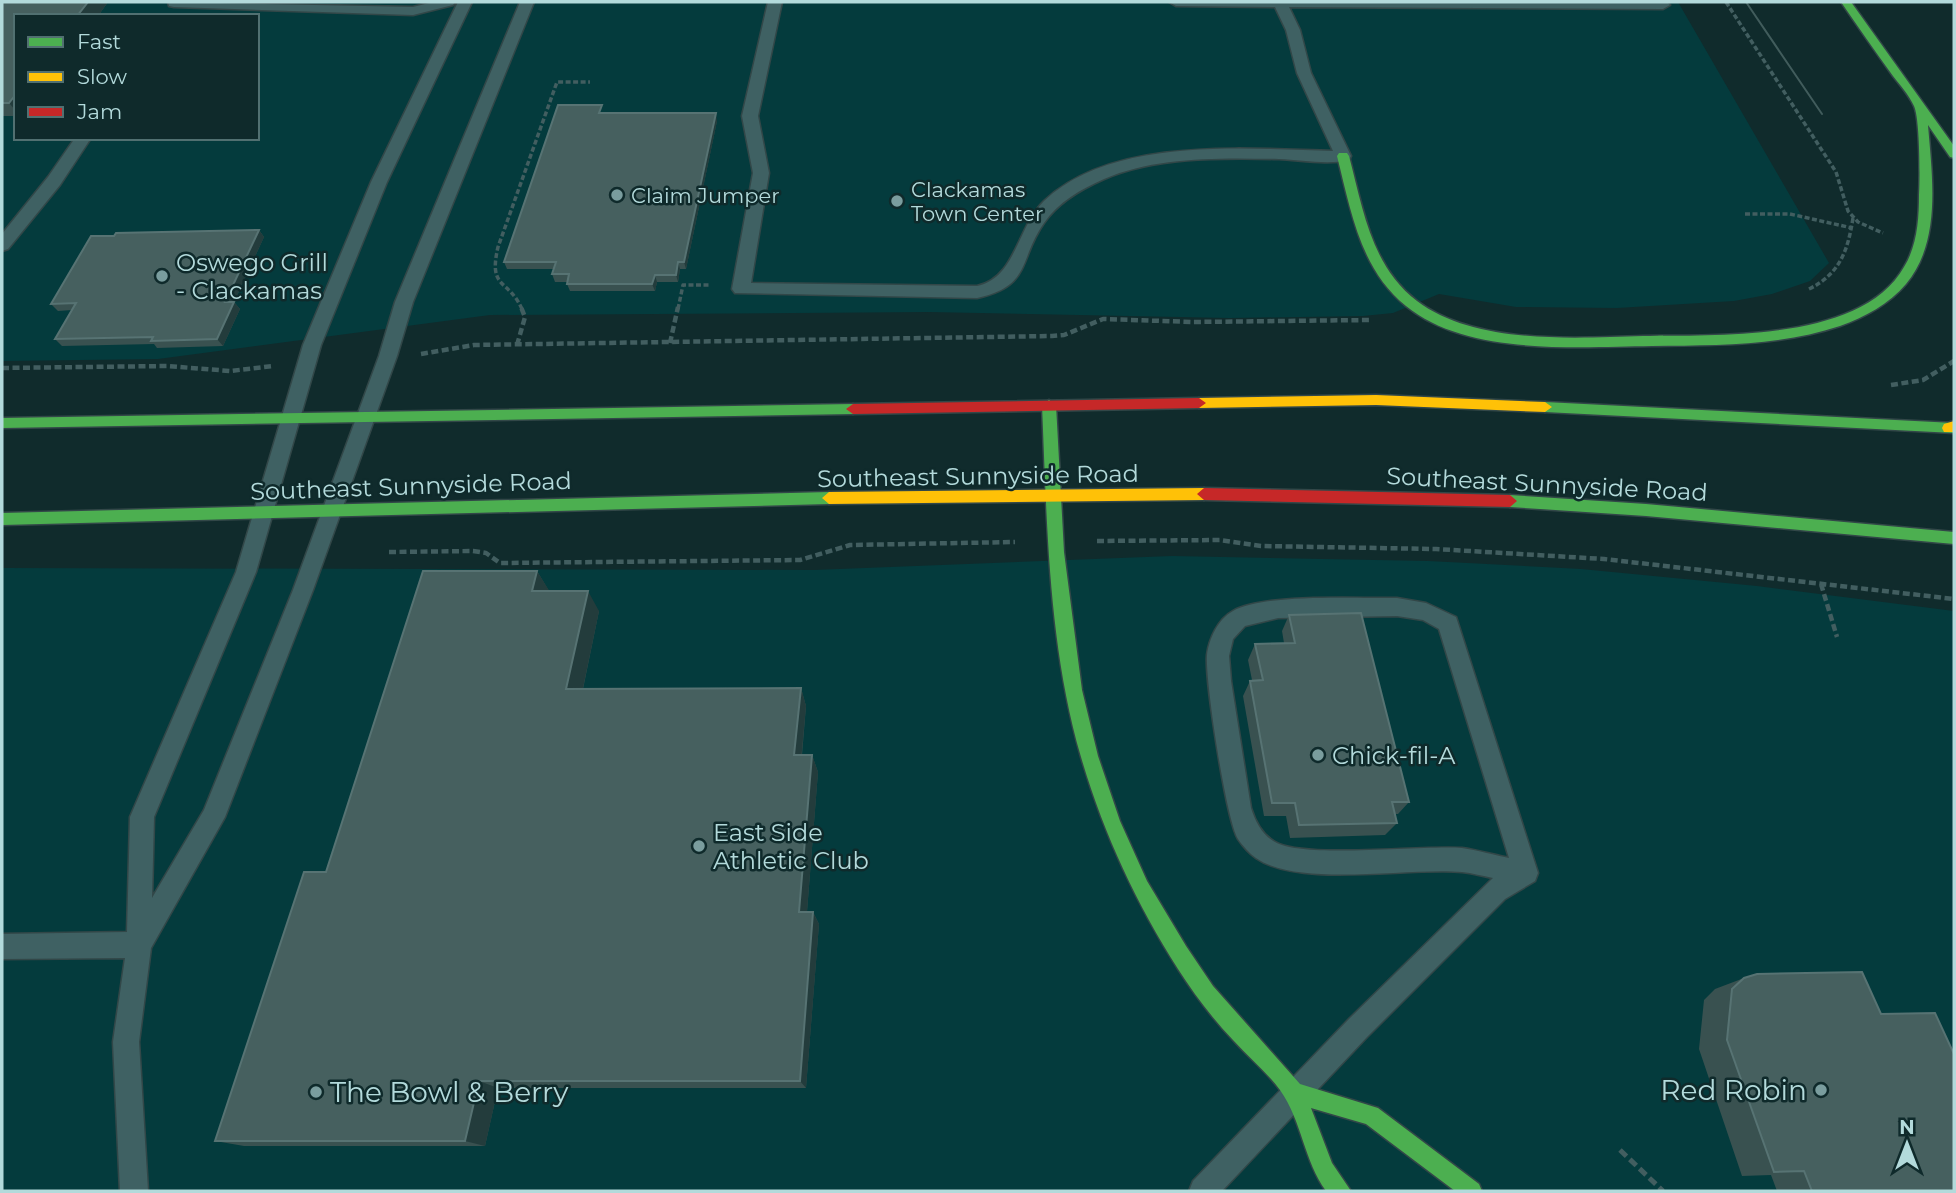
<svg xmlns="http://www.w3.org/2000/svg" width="1956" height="1193" font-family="Montserrat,sans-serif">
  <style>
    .built { fill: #043b3d; fill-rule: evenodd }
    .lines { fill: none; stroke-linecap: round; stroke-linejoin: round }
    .lane-casing { stroke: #324748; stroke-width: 3 }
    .fast-casing { stroke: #324748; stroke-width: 3 }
    .slow-casing { stroke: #324748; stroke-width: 3 }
    .jam-casing { stroke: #324748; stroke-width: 3 }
    .path-far2 { stroke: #425e60; stroke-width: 3.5; stroke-dasharray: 5 2.5; stroke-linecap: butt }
    .path-far1 { stroke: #425e60; stroke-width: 4.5; stroke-dasharray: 7 3.5; stroke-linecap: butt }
    .path { stroke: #425e60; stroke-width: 5; stroke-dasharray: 9 4.5; stroke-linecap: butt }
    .lane { fill: #3f6163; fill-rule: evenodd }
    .fast { fill: #4caf50; fill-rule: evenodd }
    .slow { fill: #ffc107; fill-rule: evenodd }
    .jam { fill: #c62828; fill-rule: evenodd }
    .tram { stroke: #415c5c; stroke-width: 2 }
    .wall { fill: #395150 }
    .shaded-wall { fill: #233c3c }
    .building { fill: #46605f; stroke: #577373; stroke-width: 2 }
    .poi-dot { fill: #7a9d9e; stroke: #0f2a2b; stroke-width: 2.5 }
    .labels { text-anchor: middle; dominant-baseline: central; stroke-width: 5; stroke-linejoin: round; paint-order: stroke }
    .far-poi-label { font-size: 21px; fill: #b3dadb; stroke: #0f2a2b; text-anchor: start }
    .poi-label { font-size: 24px; fill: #b3dadb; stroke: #0f2a2b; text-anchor: start }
    .street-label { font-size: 24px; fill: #b3dadb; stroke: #0f2a2b }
    .near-poi-label { font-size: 28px; fill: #b3dadb; stroke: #0f2a2b; text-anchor: end }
  </style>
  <rect width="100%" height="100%" fill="#102b2c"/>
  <path class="built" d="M 2,2 L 1678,2 L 1829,263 L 1810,281 L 1772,294 L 1734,301 L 1617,308 L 1516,307 L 1439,294 L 1393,313 L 1363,316 L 1230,318 L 929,312 L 490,315 L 158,359 L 2,361 ZM 16,16 L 257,16 L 257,138 L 16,138 Z
    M 1172,556 L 1428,561 L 1581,569 L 1757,586 L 1954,611 L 1954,1191 L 2,1191 L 2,568 L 814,570 Z"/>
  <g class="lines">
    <defs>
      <path id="lane" d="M 168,2 L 413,7 L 433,2 L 455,2 L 453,5 L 413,15 L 174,7 L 169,6 Z
        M 458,2 L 472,2 L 387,182 L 321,345 L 256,572 L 154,817 L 152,898 L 204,810 L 293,590 L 379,356 L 395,302 L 520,2 L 534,2 L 413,302 L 397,356 L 313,590 L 225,817 L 151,948 L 139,1042 L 148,1191 L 120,1191 L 113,1042 L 125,958 L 2,959 L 2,934 L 127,932 L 130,817 L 236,572 L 303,345 L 371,182 Z
        M 768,2 L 782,2 L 758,116 L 769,173 L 751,283 L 977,286 C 1016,278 1017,227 1044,201 C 1113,136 1246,149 1333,151 L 1297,73 L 1286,30 L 1275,7 L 1176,6 L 1169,2 L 1667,2 L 1670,5 L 1663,9 L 1289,7 L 1300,30 L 1311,73 L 1351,156 L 1349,160 C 1328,165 1301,160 1279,159 C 1222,158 1157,156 1104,179 C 1081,189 1058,202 1044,223 C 1018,260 1032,286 977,298 L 735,293 L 732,289 L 753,173 L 742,116 Z
        M 75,138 L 91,138 L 60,185 L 8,249 L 2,251 L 2,234 L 48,177 Z
        M 1397,598 L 1426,603 L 1456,617 L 1538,873 L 1535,881 L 1505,899 L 1367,1037 L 1222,1191 L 1189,1191 L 1193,1181 L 1349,1019 L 1493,878 C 1483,876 1472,873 1462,872 C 1409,867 1299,888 1256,858 C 1250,854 1242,845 1238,839 C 1226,819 1205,680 1207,655 C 1209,639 1218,619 1233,611 C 1266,593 1358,599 1397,598 ZM 1397,616 L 1423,620 L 1439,629 L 1509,858 C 1494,855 1477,850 1462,848 C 1421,845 1304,859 1275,842 C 1262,835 1255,821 1251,808 L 1231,681 L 1229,656 L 1233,639 L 1245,626 L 1278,618 Z"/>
      <path id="fast" d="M 1841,2 L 1851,2 L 1954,146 L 1954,158 L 1950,157 L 1928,125 C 1932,176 1942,241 1906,284 C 1889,304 1865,317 1840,326 C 1780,346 1715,345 1652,346 C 1577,347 1467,356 1406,306 C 1360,269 1351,211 1337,156 L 1339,153 L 1347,153 L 1349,156 C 1363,209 1371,266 1417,301 C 1475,345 1574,338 1643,336 C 1717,335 1862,342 1904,267 C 1917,246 1919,220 1919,195 C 1920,179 1920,119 1914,106 C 1909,95 1900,85 1893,76 C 1875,51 1858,27 1841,2 Z
        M 1049,400 L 1056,405 L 1064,552 L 1082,690 L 1098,756 L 1120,821 L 1147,881 L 1186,946 L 1213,986 L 1300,1084 L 1378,1108 L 1479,1184 L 1482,1191 L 1455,1191 L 1366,1124 L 1311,1108 L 1332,1163 L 1351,1191 L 1326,1191 C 1304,1161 1302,1121 1280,1090 C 1267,1072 1248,1057 1233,1040 C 1212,1018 1194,994 1178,969 C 1136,903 1103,832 1081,757 C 1048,644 1047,522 1042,405 Z
        M 1545,402 L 1954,423 L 1954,433 L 1545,412 L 1538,407 Z
        M 853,404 L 860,409 L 853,414 L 2,428 L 2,418 Z
        M 829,492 L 836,498 L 829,504 L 2,525 L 2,513 Z
        M 1510,495 L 1646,504 L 1954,532 L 1954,544 L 1646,516 L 1510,507 L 1503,501 Z"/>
      <path id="slow" d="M 1376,395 L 1545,402 L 1552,407 L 1545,412 L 1376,405 L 1199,408 L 1192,403 L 1199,398 Z
        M 1954,421 L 1954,432 L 1944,432 L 1942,428 L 1944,424 Z
        M 1204,488 L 1211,494 L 1204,500 L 829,504 L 822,498 L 829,492 Z"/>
      <path id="jam" d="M 1199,398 L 1206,403 L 1199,408 L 853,414 L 846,409 L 853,404 Z
        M 1204,488 L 1510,495 L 1517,501 L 1510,507 L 1204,500 L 1197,494 Z"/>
    </defs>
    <use href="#lane" class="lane-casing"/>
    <use href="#fast" class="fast-casing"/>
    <use href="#slow" class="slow-casing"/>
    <use href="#jam" class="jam-casing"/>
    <path class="path-far2" d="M 1726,2 L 1836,172 L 1848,211 L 1858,222 L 1883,233
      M 1745,214 L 1790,214 L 1852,228
      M 1809,289 C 1840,274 1848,250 1853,218
      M 522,309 C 508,278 488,290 498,247 L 557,82 L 590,82
      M 678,309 L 683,285 L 710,285"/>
    <path class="path-far1" d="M 670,343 L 678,307
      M 517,345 L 525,317 L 521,307
      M 421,354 L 474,345 L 1052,336 L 1064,335 L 1103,319 L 1193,322 L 1370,320
      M 2,368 L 167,366 L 230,371 L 273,366
      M 1891,385 L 1923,380 L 1954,361
      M 1097,541 L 1220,540 L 1261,546 L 1436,549 L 1604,559 L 1954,599
      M 389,552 L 473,551 L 486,553 L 500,563 L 800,560 L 850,545 L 1015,542
      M 1821,584 L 1837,637"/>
    <path class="path" d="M 1620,1150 L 1663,1191"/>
    <use href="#lane" class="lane"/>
    <use href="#fast" class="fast"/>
    <use href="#slow" class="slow"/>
    <use href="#jam" class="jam"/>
    <path class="tram" d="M 1746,2 L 1822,114"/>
  </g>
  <path class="wall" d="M 2,2 L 108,2 L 98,16 L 16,16 L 16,116 L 2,116 Z
    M 604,113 L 717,121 L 686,269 L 680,269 L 678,282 L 657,282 L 655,291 L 570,291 L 567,284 L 567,282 L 555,282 L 552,274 L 554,269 L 507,269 L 504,262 Z
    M 259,230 L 264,237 L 234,302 L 240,309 L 223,346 L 157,348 L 154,344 L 62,346 L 55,339 L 72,310 L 58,311 L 51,304 Z
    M 537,571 L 549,591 L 599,611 L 583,689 L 801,688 L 806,706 L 802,755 L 812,755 L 818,772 L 807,912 L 813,912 L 819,924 L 806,1088 L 498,1088 L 485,1146 L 244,1146 L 215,1141 L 326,872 Z
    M 1289,615 L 1409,802 L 1398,814 L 1395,814 L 1397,823 L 1385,835 L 1290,838 L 1286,816 L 1264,816 L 1243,696 L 1250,681 L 1252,680 L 1248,660 L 1255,644 L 1284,643 L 1282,631 Z
    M 1744,978 L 1881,1014 L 1954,1191 L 1777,1191 L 1771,1175 L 1742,1176 L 1699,1049 L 1704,1000 L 1715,989 Z"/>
  <path class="shaded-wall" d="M 88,2 L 108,2 L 98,16 L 77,16 Z
    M 16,94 L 16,111 L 9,103 Z
    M 716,113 L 717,121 L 686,269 L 684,262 Z
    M 259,230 L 264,237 L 234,302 L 240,309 L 223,346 L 217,339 L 225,302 Z
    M 678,262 L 680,269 L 678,282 L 676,275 Z
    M 655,275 L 657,282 L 655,291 L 652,284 Z
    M 537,571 L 550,592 L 532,591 Z
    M 588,591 L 599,611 L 579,707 L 566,689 Z
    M 801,688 L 806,706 L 800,772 L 794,755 Z
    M 812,755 L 818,772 L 806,924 L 799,912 Z
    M 813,912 L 819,924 L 806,1088 L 800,1081 Z
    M 479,1081 L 498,1088 L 485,1146 L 465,1141 Z"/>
  <path class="building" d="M 2,2 L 88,2 L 77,16 L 16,16 L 16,94 L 9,103 L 2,103 Z
    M 558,105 L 602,105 L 599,113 L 716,113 L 684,262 L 678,262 L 676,275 L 655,275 L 652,284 L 567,284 L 569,274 L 552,274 L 556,262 L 504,262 Z
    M 259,230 L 225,302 L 234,302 L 217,339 L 151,341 L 153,337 L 55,339 L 76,303 L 51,304 L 91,236 L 114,236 L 116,233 Z
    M 423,571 L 537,571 L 532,591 L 588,591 L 566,689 L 801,688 L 794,755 L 812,755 L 799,912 L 813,912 L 800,1081 L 479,1081 L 465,1141 L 215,1141 L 304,872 L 326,872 Z
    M 1361,613 L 1409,802 L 1392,802 L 1397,823 L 1299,825 L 1295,803 L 1272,803 L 1250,681 L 1263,680 L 1255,644 L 1295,643 L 1289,615 Z
    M 1862,972 L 1881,1014 L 1935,1013 L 1954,1054 L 1954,1191 L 1812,1191 L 1804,1171 L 1774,1172 L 1727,1040 L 1732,989 L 1744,978 L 1757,974 Z"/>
  <g class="poi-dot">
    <circle cx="617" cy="195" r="7"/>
    <circle cx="897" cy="201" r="7"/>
    <circle cx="162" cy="276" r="7"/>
    <circle cx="1318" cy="755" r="7"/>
    <circle cx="699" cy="846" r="7"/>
    <circle cx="1821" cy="1090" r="7"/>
    <circle cx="316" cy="1092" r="7"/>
  </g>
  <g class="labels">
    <g class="far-poi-label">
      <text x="911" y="189">Clackamas<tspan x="911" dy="24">Town Center</tspan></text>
      <text x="631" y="195">Claim Jumper</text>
    </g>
    <g class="poi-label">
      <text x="176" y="262">Oswego Grill<tspan x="176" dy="28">- Clackamas</tspan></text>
      <text x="1332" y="755">Chick-fil-A</text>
      <text x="713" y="832">East Side<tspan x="713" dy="28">Athletic Club</tspan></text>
    </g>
    <g class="street-label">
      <text transform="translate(978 476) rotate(-1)">Southeast Sunnyside Road</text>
      <text transform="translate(1547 484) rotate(3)">Southeast Sunnyside Road</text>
      <text transform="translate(411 486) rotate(-2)">Southeast Sunnyside Road</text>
    </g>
    <g class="near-poi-label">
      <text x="1807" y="1090">Red Robin</text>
      <text x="330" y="1092" text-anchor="start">The Bowl &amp; Berry</text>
    </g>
  </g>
  <rect width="1956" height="1193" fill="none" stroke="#b3dadb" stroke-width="7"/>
  <rect x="14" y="14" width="245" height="126" fill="#0f2a2b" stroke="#517071" stroke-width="2"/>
  <rect x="28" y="37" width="35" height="10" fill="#4caf50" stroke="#517071" stroke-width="2"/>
  <text x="77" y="49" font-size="21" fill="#b3dadb">Fast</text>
  <rect x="28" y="72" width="35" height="10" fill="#ffc107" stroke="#517071" stroke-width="2"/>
  <text x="77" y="84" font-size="21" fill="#b3dadb">Slow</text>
  <rect x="28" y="107" width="35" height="10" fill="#c62828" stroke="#517071" stroke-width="2"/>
  <text x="77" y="119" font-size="21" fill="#b3dadb">Jam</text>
  <g transform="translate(1907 1144)" stroke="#0f2a2b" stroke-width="5" paint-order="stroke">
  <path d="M0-5L12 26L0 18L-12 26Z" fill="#b3dadb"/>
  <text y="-10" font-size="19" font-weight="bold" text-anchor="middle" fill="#b3dadb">N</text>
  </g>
</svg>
